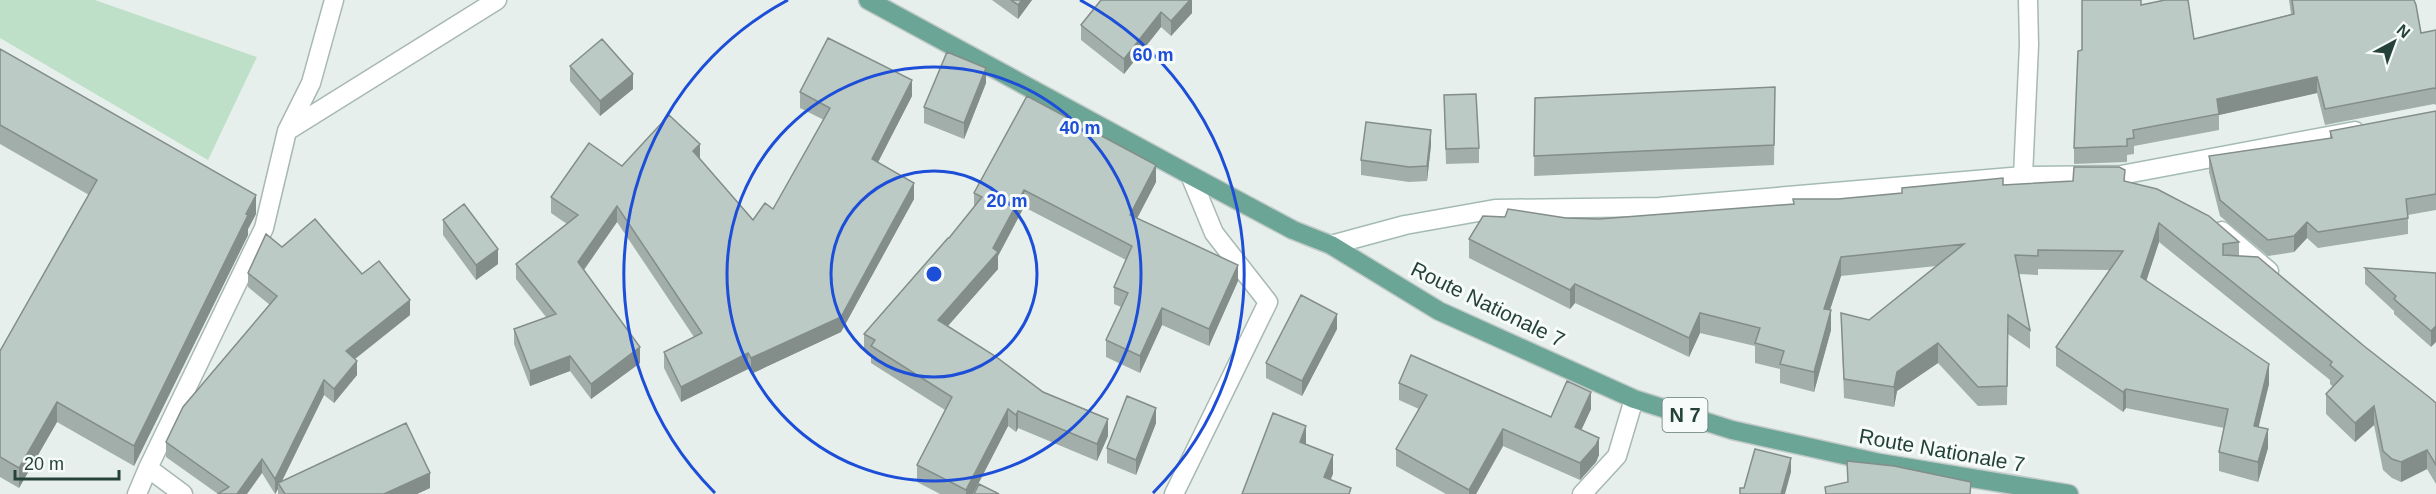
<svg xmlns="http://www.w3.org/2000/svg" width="2436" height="494" font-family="Arial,sans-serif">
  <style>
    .green { fill: #bfe0c8 }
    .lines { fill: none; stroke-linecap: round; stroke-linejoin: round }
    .street-casing { stroke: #a8b8b2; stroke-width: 21 }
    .secondary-casing { stroke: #a4bbb3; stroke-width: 21 }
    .primary-casing { stroke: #c2cac8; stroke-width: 21 }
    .street { stroke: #fff; stroke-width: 18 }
    .secondary { stroke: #fff; stroke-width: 18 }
    .primary { stroke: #6aa596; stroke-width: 18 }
    .wall { fill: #a1aea9 }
    .shaded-wall { fill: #838d89 }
    .building { fill: #bbcac4; stroke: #838d89; stroke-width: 1.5 }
    .ring { fill: none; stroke: #1d4ed8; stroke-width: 3 }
    .labels { text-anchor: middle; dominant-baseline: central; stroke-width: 6; stroke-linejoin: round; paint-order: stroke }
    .shield { fill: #f7fbf9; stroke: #637a73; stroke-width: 1.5 }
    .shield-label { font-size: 20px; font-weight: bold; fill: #24423a }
    .street-label { font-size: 21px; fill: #24423a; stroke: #f7fbf9 }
    .centre { fill: #1d4ed8; stroke: #f7fbf9; stroke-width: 3 }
    .ring-label { font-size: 18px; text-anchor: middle; font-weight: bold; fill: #1d4ed8; stroke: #f7fbf9; stroke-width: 6; stroke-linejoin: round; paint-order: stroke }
  </style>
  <rect width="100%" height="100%" fill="#e6efeb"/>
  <path class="green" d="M 0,0 L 95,0 L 257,57 L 208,160 L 0,38 Z"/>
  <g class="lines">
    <defs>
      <path id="street" d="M 287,131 L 497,0
        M 2023,176 L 2029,45 L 2028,0
        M 148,468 L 183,494
        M 137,494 L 148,468 L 264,228 L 287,131 L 311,83 L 334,0
        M 1174,494 L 1268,302 L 1214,233 L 1190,175
        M 1582,494 L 1617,456 L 1634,399"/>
      <path id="secondary" d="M 2222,231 L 2269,271
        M 1331,245 L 1405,225 L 1495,209 L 1659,207 L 2023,176 L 2121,175 L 2355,131"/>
      <path id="primary" d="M 868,0 L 1190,175 L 1293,230 L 1331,245 L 1439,311 L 1634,399 L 1732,430 L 1880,463 L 2069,494"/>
    </defs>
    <use href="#street" class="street-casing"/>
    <use href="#secondary" class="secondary-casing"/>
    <use href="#primary" class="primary-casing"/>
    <use href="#street" class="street"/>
    <use href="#secondary" class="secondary"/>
    <use href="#primary" class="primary"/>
  </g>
  <path class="wall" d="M 992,0 L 1032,0 L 1018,19 Z
    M 1192,0 L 1192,13 L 1171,36 L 1161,27 L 1124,74 L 1081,40 L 1081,25 Z
    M 2289,0 L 2414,0 L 2421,33 L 2436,30 L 2436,105 L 2434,104 L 2325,125 L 2317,93 L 2219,115 L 2219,130 L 2134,146 L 2134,154 L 2127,155 L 2127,162 L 2074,164 L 2074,148 L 2082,50 L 2141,5 L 2194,39 L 2291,14 Z
    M 0,49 L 256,214 L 248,229 L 248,235 L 134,466 L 57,422 L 19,488 L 0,477 L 0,351 L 89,195 L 0,144 Z
    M 570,66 L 633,89 L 600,116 L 570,81 Z
    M 986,83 L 964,139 L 924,123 L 924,107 Z
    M 1775,87 L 1774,165 L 1534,176 L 1535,98 Z
    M 800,92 L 912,96 L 878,162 L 914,199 L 841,332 L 751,374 L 748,369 L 681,402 L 664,368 L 664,352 L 694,337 L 617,222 L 584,270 L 640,363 L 591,399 L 570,371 L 530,386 L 514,344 L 514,329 L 546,317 L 516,279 L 516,264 L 567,224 L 551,213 L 551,197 L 622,166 L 700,159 L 753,220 L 773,209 L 824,120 L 800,108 Z
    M 1444,95 L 1479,148 L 1479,163 L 1446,164 Z
    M 2436,111 L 2436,210 L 2408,215 L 2408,234 L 2318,248 L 2307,238 L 2294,252 L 2268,256 L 2220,216 L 2209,172 L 2209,156 L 2330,138 L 2330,131 Z
    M 1431,145 L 1427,181 L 1409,182 L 1361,175 L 1361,160 Z
    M 1156,182 L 1137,218 L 1238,281 L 1209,346 L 1162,325 L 1140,373 L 1106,357 L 1106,340 L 1121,307 L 1114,304 L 1114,287 L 1126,260 L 1024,207 L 998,256 L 998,269 L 948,326 L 1108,436 L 1097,461 L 1018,428 L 1016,432 L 1008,426 L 973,494 L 940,494 L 917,482 L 917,465 L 945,410 L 871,363 L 871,355 L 864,351 L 864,334 L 949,238 L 974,208 L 974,193 Z
    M 2125,182 L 2239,242 L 2239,256 L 2364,346 L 2436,403 L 2436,484 L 2427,469 L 2401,482 L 2392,478 L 2383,470 L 2374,425 L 2355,442 L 2326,414 L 2326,394 L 2333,387 L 2330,384 L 2330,380 L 2159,242 L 2146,281 L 2269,384 L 2258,427 L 2268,448 L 2258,482 L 2219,471 L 2219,452 L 2224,428 L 2126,408 L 2123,412 L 2056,366 L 2056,347 L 2109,270 L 2038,269 L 2038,275 L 2019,274 L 2030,330 L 2030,349 L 2008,334 L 2007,405 L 1978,406 L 1938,363 L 1897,391 L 1894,407 L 1844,398 L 1841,313 L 1869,320 L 1936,266 L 1841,276 L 1830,310 L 1831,330 L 1814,392 L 1780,383 L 1780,369 L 1755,363 L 1755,346 L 1700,333 L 1689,357 L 1575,303 L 1570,309 L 1469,258 L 1469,239 L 1566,218 L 1599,219 L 1793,204 L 1793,199 L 1838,199 L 2003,185 Z
    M 443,220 L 498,264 L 476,280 L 443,235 Z
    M 282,247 L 362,274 L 410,315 L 355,359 L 357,375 L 334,403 L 324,395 L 282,481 L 430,488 L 417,494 L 278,494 L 278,489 L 275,494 L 262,473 L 218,494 L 166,457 L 166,442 L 270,305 L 248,287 L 248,273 Z
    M 2365,268 L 2436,273 L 2431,347 L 2394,314 L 2394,311 L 2365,284 Z
    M 1337,329 L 1302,396 L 1266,378 L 1266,363 Z
    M 1399,383 L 1551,417 L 1591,409 L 1581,430 L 1599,455 L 1596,462 L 1580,480 L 1503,446 L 1476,494 L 1446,494 L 1396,466 L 1396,449 L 1419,409 L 1399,400 Z
    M 1156,423 L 1136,475 L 1107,463 L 1107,448 Z"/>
  <path class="shaded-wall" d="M 1022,0 L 1032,0 L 1018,19 L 1018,5 Z
    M 1190,0 L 1192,0 L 1192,13 L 1171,36 L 1171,21 Z
    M 1161,12 L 1161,27 L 1124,74 L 1124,59 Z
    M 986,68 L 986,83 L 964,139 L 964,123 Z
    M 633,74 L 633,89 L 600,116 L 600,101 Z
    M 2317,77 L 2317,93 L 2219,115 L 2217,99 Z
    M 912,80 L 912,96 L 872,174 L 872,159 Z
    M 1431,130 L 1431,145 L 1427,181 L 1427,166 Z
    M 700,144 L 700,159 L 693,151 Z
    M 1156,165 L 1156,182 L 1130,232 L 1130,215 Z
    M 914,183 L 914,199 L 841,332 L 751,374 L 751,358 Z
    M 1024,190 L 1024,207 L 998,256 L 998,269 L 938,337 L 938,320 L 993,248 Z
    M 256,195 L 256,214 L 248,229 L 248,235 L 134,466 L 134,446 Z
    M 617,206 L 617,222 L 578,278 L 578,262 Z
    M 2307,222 L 2307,238 L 2294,252 L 2294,236 Z
    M 2159,223 L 2159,242 L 2141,297 L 2141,277 Z
    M 498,249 L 498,264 L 476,280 L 476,265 Z
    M 1841,257 L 1841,276 L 1824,328 L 1824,309 Z
    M 1238,265 L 1238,281 L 1209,346 L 1209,329 Z
    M 1575,284 L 1575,303 L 1570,309 L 1570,290 Z
    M 410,300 L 410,315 L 346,366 L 346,351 Z
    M 1162,308 L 1162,325 L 1140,373 L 1140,356 Z
    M 1831,310 L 1831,330 L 1814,392 L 1814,372 Z
    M 1700,313 L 1700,333 L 1689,357 L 1689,338 Z
    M 1337,314 L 1337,329 L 1302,396 L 1302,381 Z
    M 2436,326 L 2436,342 L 2431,347 L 2431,331 Z
    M 1938,343 L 1938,363 L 1897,391 L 1894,407 L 1894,387 L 1897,372 Z
    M 640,347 L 640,363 L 591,399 L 591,384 Z
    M 748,353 L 748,369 L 681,402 L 681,387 Z
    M 570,356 L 570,371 L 530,386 L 530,371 Z
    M 357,361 L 357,375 L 334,403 L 334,389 Z
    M 2269,364 L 2269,384 L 2254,446 L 2254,426 Z
    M 324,380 L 324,395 L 280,485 L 278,483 L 278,489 L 275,494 L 275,479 Z
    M 2126,389 L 2126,408 L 2123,412 L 2123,392 Z
    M 1591,392 L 1591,409 L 1575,444 L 1575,427 Z
    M 57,402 L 57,422 L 19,488 L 19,468 Z
    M 2374,406 L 2374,425 L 2355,442 L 2355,423 Z
    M 1156,408 L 1156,423 L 1136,475 L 1136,460 Z
    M 1008,409 L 1008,426 L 973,494 L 966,494 L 966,490 Z
    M 1018,411 L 1018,428 L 1016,432 L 1016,415 Z
    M 1108,419 L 1108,436 L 1097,461 L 1097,444 Z
    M 1306,426 L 1306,446 L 1300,442 Z
    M 1503,429 L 1503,446 L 1476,494 L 1469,494 L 1469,490 Z
    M 2268,429 L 2268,448 L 2258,482 L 2258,462 Z
    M 1599,438 L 1599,455 L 1596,462 L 1580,480 L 1580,463 Z
    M 2427,450 L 2427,469 L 2401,482 L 2401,462 Z
    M 1333,455 L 1333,474 L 1325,494 L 1324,477 Z
    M 1791,458 L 1791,472 L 1785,494 L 1781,494 Z
    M 262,459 L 262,473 L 247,494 L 237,494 Z
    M 430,473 L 430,488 L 417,494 L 384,494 Z"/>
  <path class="building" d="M 1011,0 L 1022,0 L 1018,5 Z
    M 1101,0 L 1190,0 L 1171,21 L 1161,12 L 1124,59 L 1081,25 Z
    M 2082,0 L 2141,0 L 2141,5 L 2165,0 L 2188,0 L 2194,39 L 2294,14 L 2292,0 L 2414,0 L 2416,5 L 2421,33 L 2436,30 L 2436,89 L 2434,88 L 2325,109 L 2317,77 L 2217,99 L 2219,114 L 2133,130 L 2134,138 L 2127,139 L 2127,146 L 2074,148 L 2078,51 L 2082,50 Z
    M 828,38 L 912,80 L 872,159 L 914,183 L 841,317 L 751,358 L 748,353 L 681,387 L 664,352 L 702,333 L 617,206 L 578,262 L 640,347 L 591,384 L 570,356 L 530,371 L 514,329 L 556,314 L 516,264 L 578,215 L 551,197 L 589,143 L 622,166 L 669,115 L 700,144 L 693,151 L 753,220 L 765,203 L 773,209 L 830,108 L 800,92 Z
    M 602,39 L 633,74 L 600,101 L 570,66 Z
    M 0,49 L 256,195 L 246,214 L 248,215 L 134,446 L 57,402 L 19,468 L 0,457 L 0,351 L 97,180 L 0,125 Z
    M 947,52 L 986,68 L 964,123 L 924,107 Z
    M 1775,87 L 1774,145 L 1534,156 L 1535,98 Z
    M 1476,94 L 1479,148 L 1446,149 L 1444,95 Z
    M 1027,96 L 1156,165 L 1130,215 L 1238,265 L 1209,329 L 1162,308 L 1140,356 L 1106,340 L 1128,293 L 1114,287 L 1132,246 L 1024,190 L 993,248 L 998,252 L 938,320 L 995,356 L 1043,392 L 1108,419 L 1097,444 L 1018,411 L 1016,415 L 1008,409 L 966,490 L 917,465 L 952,397 L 871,346 L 875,340 L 864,334 L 948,238 L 949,238 L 982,197 L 974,193 Z
    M 2436,111 L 2436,194 L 2406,199 L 2408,218 L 2318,232 L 2307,222 L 2294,236 L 2268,240 L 2220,200 L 2209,156 L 2332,138 L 2330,131 Z
    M 1366,122 L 1431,130 L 1427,166 L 1409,167 L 1361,160 Z
    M 2074,167 L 2119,167 L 2125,170 L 2124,181 L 2157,189 L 2209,216 L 2239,242 L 2223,244 L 2223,255 L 2258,257 L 2364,346 L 2429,397 L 2436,403 L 2436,465 L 2427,450 L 2401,462 L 2392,459 L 2383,451 L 2374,406 L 2355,423 L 2326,394 L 2343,376 L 2330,365 L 2332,362 L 2159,223 L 2141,277 L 2269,364 L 2254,426 L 2268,429 L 2258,462 L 2219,452 L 2228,409 L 2126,389 L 2123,392 L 2056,347 L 2123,251 L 2038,250 L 2038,256 L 2015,255 L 2030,330 L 2008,315 L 2007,386 L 1978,387 L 1938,343 L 1897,372 L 1894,387 L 1844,379 L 1841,313 L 1869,320 L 1964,244 L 1841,257 L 1824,309 L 1831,310 L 1814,372 L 1780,364 L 1784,351 L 1755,343 L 1760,328 L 1700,313 L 1689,338 L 1575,284 L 1570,290 L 1469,239 L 1483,216 L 1505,217 L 1508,209 L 1566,218 L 1599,219 L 1794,204 L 1793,199 L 1838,199 L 1902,193 L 1902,188 L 2003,178 L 2003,185 L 2073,181 Z
    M 464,204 L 498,249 L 476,265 L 443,220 Z
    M 315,219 L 362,274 L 379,261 L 410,300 L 346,351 L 357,361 L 334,389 L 324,380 L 275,479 L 262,459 L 237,494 L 218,494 L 229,487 L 166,442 L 183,407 L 277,296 L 248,273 L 266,234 L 282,247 Z
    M 2365,268 L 2436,273 L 2436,326 L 2431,331 L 2394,299 L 2396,296 Z
    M 1301,295 L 1337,314 L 1302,381 L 1266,363 Z
    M 1411,355 L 1551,417 L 1567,381 L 1591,392 L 1575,427 L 1599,438 L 1596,445 L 1580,463 L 1503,429 L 1469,490 L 1396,449 L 1427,395 L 1399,383 Z
    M 1127,396 L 1156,408 L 1136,460 L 1107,448 Z
    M 1273,413 L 1306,426 L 1300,442 L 1333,455 L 1324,477 L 1351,488 L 1349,494 L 1242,494 Z
    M 406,423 L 430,473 L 384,494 L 285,494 L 278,483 Z
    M 1755,449 L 1791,458 L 1781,494 L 1740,494 L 1740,488 L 1744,488 Z
    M 1847,461 L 1894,466 L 1971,482 L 1970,494 L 1826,494 L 1825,487 L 1848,482 Z
    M 979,484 L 999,494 L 974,494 Z"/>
  <g class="ring">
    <circle cx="934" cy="274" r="103"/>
    <circle cx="934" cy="274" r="207"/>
    <path d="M715 493A310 310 0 0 1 788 0M1080 0A310 310 0 0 1 1153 493"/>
  </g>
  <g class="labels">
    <rect class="shield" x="1662.5" y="398" width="45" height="34" rx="4.5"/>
    <g class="shield-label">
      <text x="1685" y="415">N 7</text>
    </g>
    <g class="street-label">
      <text transform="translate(1488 304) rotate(26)">Route Nationale 7</text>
      <text transform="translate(1942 450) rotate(10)">Route Nationale 7</text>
    </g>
  </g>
  <circle cx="934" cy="274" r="9" class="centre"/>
  <g class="ring-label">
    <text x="1153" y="61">60 m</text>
    <text x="1080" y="134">40 m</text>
    <text x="1007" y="207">20 m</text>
  </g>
  <g transform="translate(2394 42) rotate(41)" stroke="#f7fbf9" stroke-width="4.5" paint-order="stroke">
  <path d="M0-4.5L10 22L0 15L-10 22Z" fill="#24423a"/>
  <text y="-9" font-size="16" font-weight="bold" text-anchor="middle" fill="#24423a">N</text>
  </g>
  <path d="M15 470v9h104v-9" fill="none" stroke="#24423a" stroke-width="3"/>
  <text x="24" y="470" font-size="18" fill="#24423a" stroke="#f7fbf9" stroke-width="4.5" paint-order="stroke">20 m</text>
</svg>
